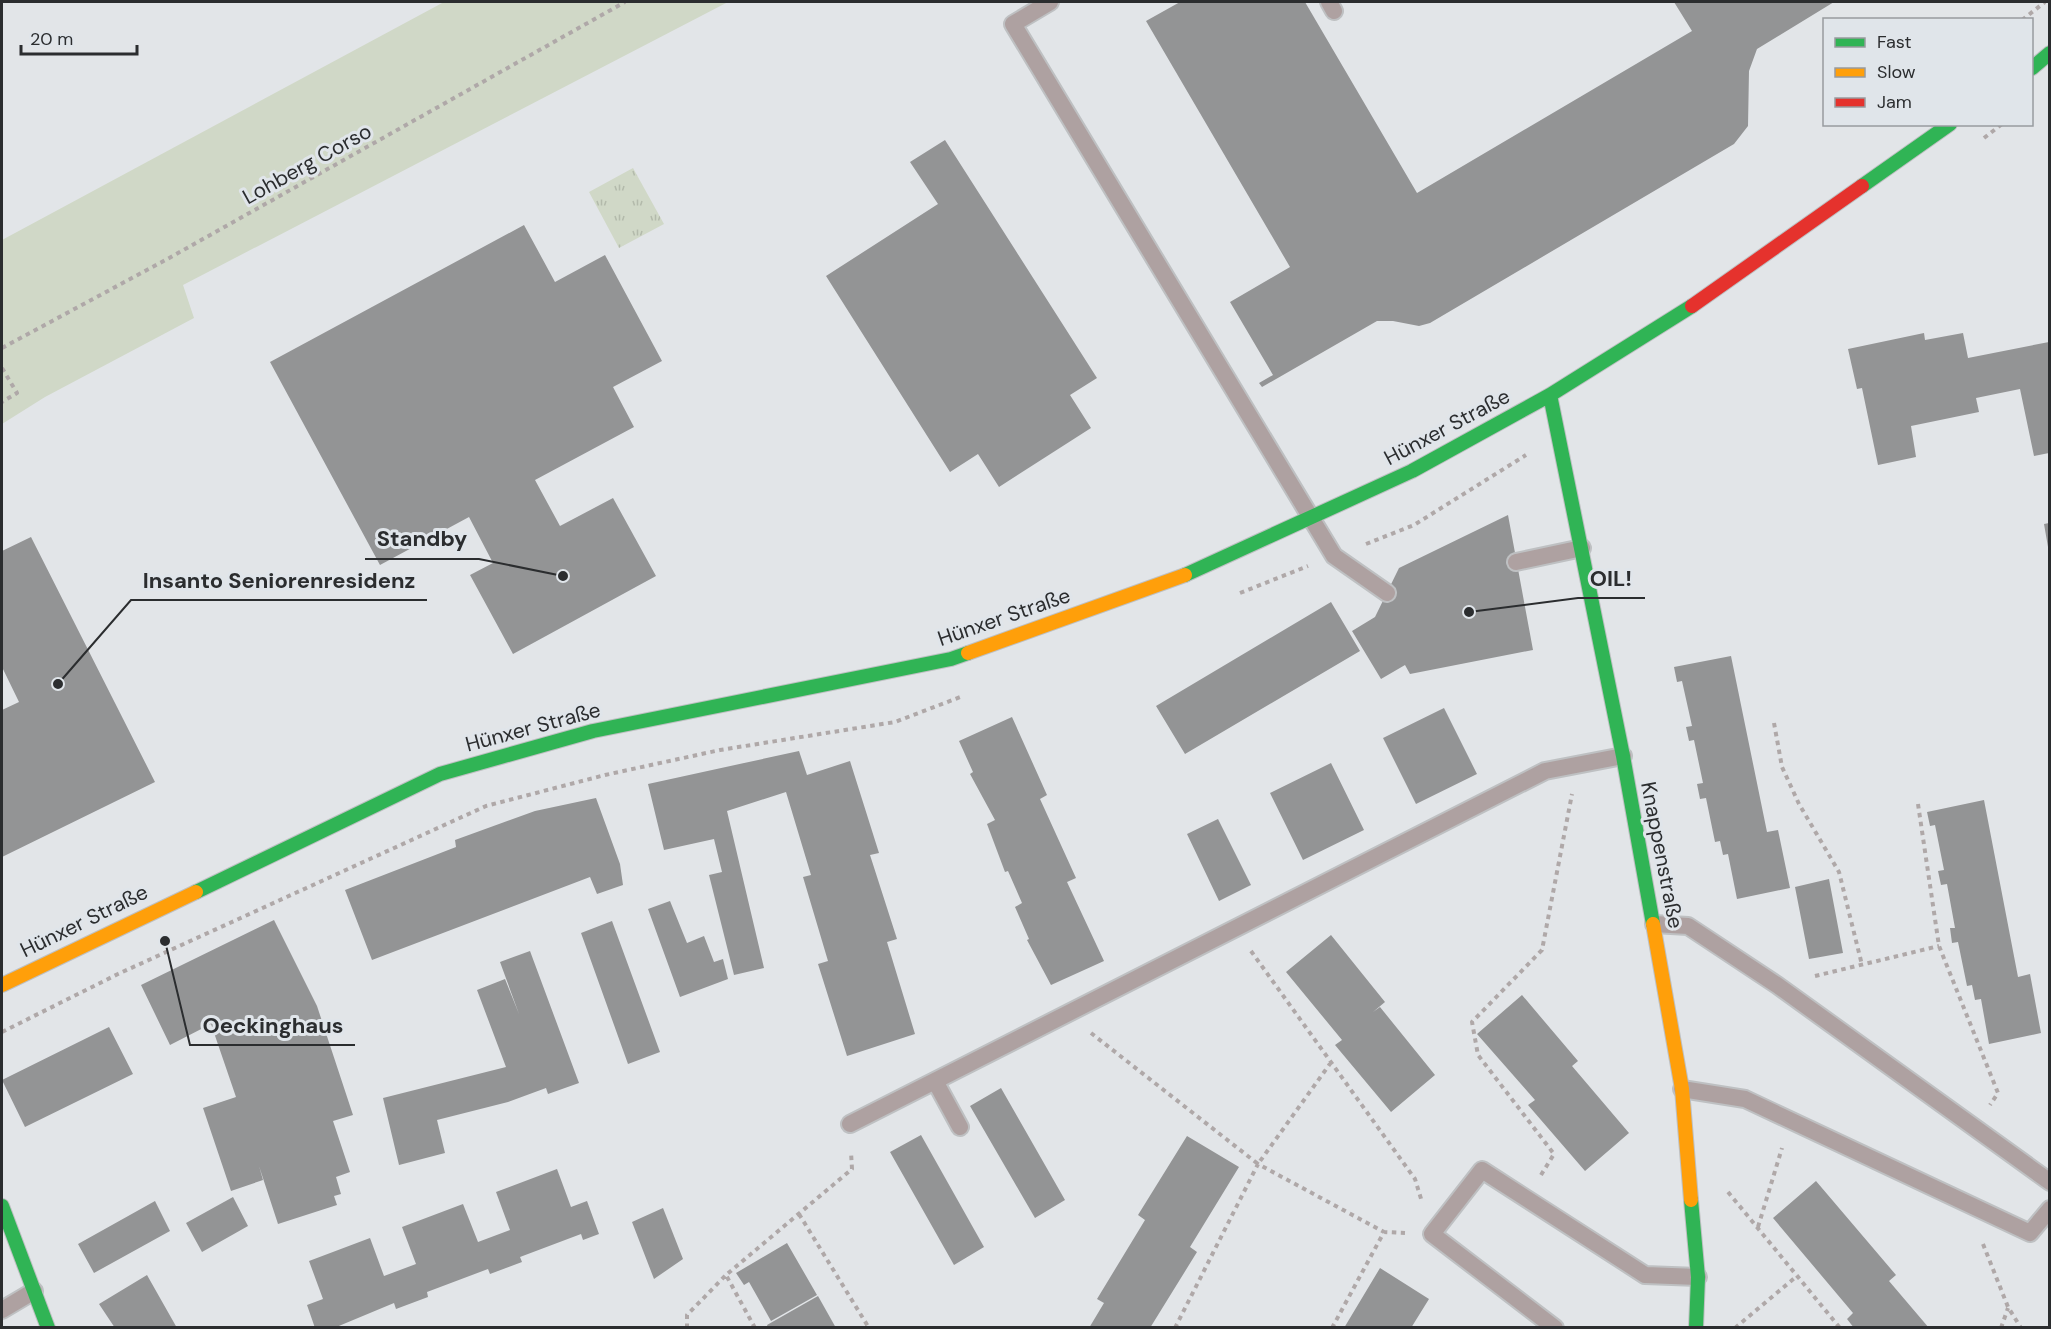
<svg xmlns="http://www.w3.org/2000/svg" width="2051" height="1329" font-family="'DM Sans',sans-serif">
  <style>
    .grass { fill: url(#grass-tufts) }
    .green { fill: #d0d8c7 }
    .building { fill: #939495 }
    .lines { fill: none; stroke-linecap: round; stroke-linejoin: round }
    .lane-casing { stroke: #bec0c2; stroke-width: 20 }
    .fast-casing { stroke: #bec0c2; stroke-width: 16 }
    .slow-casing { stroke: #bec0c2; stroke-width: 16 }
    .jam-casing { stroke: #bec0c2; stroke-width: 16 }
    .path { stroke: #afa8a8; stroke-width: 4; stroke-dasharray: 4.5 4.5; stroke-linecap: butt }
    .lane { stroke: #aea1a1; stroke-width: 16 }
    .fast { stroke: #30b455; stroke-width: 14 }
    .slow { stroke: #ff9f0a; stroke-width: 14 }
    .jam { stroke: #e5322d; stroke-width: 14 }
    .labels { text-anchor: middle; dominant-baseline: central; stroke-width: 6; stroke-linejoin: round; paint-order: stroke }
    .street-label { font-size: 21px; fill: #2b2d2f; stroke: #e0e5ea }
    .leader { fill: none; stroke: #2b2d2f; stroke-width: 2 }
    .callout-dot { fill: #2b2d2f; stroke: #e0e5ea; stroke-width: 2 }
    .callout-label { font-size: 22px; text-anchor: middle; font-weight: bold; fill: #2b2d2f; stroke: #e0e5ea; stroke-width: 6; stroke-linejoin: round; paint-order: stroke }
  </style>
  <defs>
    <pattern id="grass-tufts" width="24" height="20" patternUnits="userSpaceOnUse" patternTransform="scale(1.5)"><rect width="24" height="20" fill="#d0d8c7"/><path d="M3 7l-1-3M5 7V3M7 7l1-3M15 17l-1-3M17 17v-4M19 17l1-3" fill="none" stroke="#b3baab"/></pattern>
  </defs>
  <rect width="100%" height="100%" fill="#e2e5e8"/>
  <path class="grass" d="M 633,168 L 664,224 L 619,248 L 589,192 Z"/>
  <path class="green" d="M 444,2 L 728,2 L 183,285 L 194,318 L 45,397 L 2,424 L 2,240 Z"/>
  <path class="building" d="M 1180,2 L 1305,2 L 1417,193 L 1692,31 L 1674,2 L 1834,2 L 1757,49 L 1749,71 L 1748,126 L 1734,144 L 1430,323 L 1419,326 L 1393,321 L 1377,321 L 1262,387 L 1259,383 L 1273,375 L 1230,302 L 1290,267 L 1146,21 Z
    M 945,140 L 1097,378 L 1070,395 L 1091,428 L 999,487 L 978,454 L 950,472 L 826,276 L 938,204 L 910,162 Z
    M 524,225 L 555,282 L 605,255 L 662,361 L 613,387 L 634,427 L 535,480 L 560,526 L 613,498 L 656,576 L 513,654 L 470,575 L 493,563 L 469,517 L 380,565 L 270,362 Z
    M 1924,333 L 1925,340 L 1963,333 L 1968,358 L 2049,342 L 2049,453 L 2034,456 L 2020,389 L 1976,398 L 1979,412 L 1911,426 L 1916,457 L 1878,465 L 1862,388 L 1857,389 L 1848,349 Z
    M 1508,515 L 1533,650 L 1410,674 L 1405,665 L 1381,679 L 1352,631 L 1375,617 L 1399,568 Z
    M 2049,523 L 2049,547 L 2048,547 L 2044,524 Z
    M 31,537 L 155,782 L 2,857 L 2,710 L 19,702 L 2,667 L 2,551 Z
    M 1331,602 L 1360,651 L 1185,754 L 1156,706 Z
    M 1731,656 L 1767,832 L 1778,830 L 1790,888 L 1737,899 L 1728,854 L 1723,855 L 1720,841 L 1715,842 L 1706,798 L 1700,799 L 1697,784 L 1703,783 L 1694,740 L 1689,741 L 1686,727 L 1692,726 L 1682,681 L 1677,682 L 1674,667 Z
    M 1444,708 L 1477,774 L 1416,804 L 1383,738 Z
    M 1012,717 L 1047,795 L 1040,799 L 1076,878 L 1067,882 L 1104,961 L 1051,985 L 1027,940 L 1029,939 L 1015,907 L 1022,903 L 1008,871 L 1005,872 L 987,824 L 995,820 L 970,774 L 973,772 L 959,741 Z
    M 799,751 L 807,775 L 850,761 L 879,853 L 870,855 L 897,939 L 887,942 L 915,1034 L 847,1056 L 818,964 L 828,961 L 803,877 L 811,875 L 786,792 L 727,811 L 764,968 L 734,975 L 709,875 L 722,872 L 714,839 L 664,850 L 648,784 Z
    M 1331,763 L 1364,830 L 1303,860 L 1270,793 Z
    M 596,798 L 620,864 L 623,885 L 597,894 L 590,877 L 372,960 L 345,890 L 456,847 L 455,840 L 535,811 Z
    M 1984,800 L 2018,977 L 2030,974 L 2041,1033 L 1989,1044 L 1981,999 L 1975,1000 L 1972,985 L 1967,986 L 1958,942 L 1952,943 L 1950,928 L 1955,928 L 1947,884 L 1941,885 L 1938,871 L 1944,870 L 1935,825 L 1930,826 L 1927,812 Z
    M 1218,819 L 1251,885 L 1219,901 L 1187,834 Z
    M 1829,879 L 1843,953 L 1809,959 L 1795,887 Z
    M 670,901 L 687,943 L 704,936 L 714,962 L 723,959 L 728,979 L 680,997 L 648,909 Z
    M 274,920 L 317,1006 L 353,1115 L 333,1121 L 350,1172 L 336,1177 L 341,1194 L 334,1196 L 337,1205 L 278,1224 L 259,1166 L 263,1180 L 231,1191 L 203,1108 L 236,1097 L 211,1024 L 170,1045 L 141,985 Z
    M 612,921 L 660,1052 L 628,1064 L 581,933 Z
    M 1331,935 L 1385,1002 L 1373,1012 L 1380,1007 L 1435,1075 L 1391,1112 L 1335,1045 L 1342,1040 L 1286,972 Z
    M 530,951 L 579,1083 L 548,1094 L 546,1088 L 508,1102 L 437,1120 L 445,1153 L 399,1165 L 383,1098 L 506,1067 L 477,990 L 505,979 L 519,1014 L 500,962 Z
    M 1522,995 L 1578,1061 L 1572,1066 L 1629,1133 L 1585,1171 L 1528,1105 L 1535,1100 L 1477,1034 Z
    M 109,1027 L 133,1074 L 25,1127 L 2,1080 Z
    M 1001,1088 L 1065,1200 L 1035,1218 L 970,1106 Z
    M 921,1135 L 984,1247 L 954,1265 L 890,1152 Z
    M 1187,1136 L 1239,1167 L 1190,1247 L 1197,1252 L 1150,1328 L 1089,1328 L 1104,1303 L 1097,1299 L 1145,1220 L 1138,1215 Z
    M 557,1169 L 571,1207 L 587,1201 L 599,1234 L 583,1240 L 581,1234 L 520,1257 L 522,1262 L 490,1274 L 488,1269 L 427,1292 L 428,1297 L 396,1309 L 394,1303 L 334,1328 L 315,1328 L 307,1305 L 323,1299 L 309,1261 L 370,1238 L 384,1276 L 416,1264 L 402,1227 L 463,1204 L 478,1242 L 510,1230 L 496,1192 Z
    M 1816,1181 L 1896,1275 L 1889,1281 L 1929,1328 L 1854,1328 L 1847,1319 L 1853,1313 L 1773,1218 Z
    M 233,1197 L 248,1226 L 202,1252 L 186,1223 Z
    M 155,1201 L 170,1231 L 94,1273 L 78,1244 Z
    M 663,1208 L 683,1259 L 654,1279 L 632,1222 Z
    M 787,1243 L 817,1295 L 771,1321 L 749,1282 L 744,1285 L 736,1273 Z
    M 1380,1268 L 1429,1299 L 1411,1328 L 1344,1328 Z
    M 147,1275 L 177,1328 L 115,1328 L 99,1304 Z
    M 818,1296 L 836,1328 L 768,1328 L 767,1325 Z"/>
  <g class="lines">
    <defs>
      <path id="lane" d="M 1050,2 L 1013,24 L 1334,556 L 1387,593
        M 1329,2 L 1334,11
        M 1516,562 L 1582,548
        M 1654,924 L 1688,926 L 1777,985 L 2050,1182
        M 935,1081 L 960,1127
        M 1682,1089 L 1745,1099 L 2030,1233 L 2050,1209
        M 850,1124 L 1545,771 L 1623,756
        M 2,1310 L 34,1291
        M 1555,1328 L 1432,1234 L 1482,1170 L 1645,1275 L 1698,1277"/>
      <path id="fast" d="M 2032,68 L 2050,53
        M 1862,186 L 1950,124
        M 1550,395 L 1623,756 L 1653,924
        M 1185,575 L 1412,471 L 1550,395 L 1692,306
        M 196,892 L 440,774 L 593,731 L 951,659 L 968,653
        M 1691,1200 L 1698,1277 L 1696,1328
        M 2,1206 L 48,1328"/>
      <path id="slow" d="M 968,653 L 1185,575
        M 1653,924 L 1682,1089 L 1691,1200
        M 2,985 L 196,892"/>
      <path id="jam" d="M 1692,306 L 1862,186"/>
    </defs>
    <use href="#lane" class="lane-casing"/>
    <use href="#fast" class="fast-casing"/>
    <use href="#slow" class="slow-casing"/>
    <use href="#jam" class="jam-casing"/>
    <path class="path" d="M 2022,20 L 2045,2
      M 1984,138 L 2002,124
      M 2,348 L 171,257 L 625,2
      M 2,368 L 17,393 L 2,402
      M 1366,544 L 1414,525 L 1526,455
      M 1240,593 L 1308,566
      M 1774,723 L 1782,767 L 1799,804 L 1839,872 L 1862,965
      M 1918,804 L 1939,946 L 1998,1093 L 1990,1105
      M 1251,951 L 1415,1179 L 1422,1202
      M 1815,976 L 1939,946
      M 2,1032 L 118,974 L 486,806 L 605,775 L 720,750 L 895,722 L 963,696
      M 1091,1033 L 1258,1164 L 1332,1061
      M 1541,1175 L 1554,1154 L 1478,1055 L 1472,1022 L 1542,950 L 1572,794
      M 1728,1192 L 1840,1328
      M 799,1214 L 869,1328
      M 1758,1227 L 1782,1148
      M 1983,1244 L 2008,1307 L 2021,1328
      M 687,1328 L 687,1315 L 726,1275
      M 755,1328 L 726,1275 L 852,1169 L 851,1152
      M 1175,1328 L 1258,1164 L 1384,1232
      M 1332,1328 L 1384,1232 L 1405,1233
      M 1735,1328 L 1797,1276
      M 2001,1328 L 2008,1308"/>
    <use href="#lane" class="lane"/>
    <use href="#fast" class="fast"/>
    <use href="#slow" class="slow"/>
    <use href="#jam" class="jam"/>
  </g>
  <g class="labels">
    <g class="street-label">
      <text transform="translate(307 164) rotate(-29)">Lohberg Corso</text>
      <text transform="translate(1447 427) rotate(-28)">Hünxer Straße</text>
      <text transform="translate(1004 617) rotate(-19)">Hünxer Straße</text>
      <text transform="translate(533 727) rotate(-15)">Hünxer Straße</text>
      <text transform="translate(1662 855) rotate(79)">Knappenstraße</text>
      <text transform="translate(84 921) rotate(-26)">Hünxer Straße</text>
    </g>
  </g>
  <path class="leader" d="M563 576L479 559H365M1469 612L1578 598H1645M58 684L131 600H427M165 941L190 1045H355"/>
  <g class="callout-dot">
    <circle cx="563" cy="576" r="6"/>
    <circle cx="1469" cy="612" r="6"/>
    <circle cx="58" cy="684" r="6"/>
    <circle cx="165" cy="941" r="6"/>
  </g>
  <g class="callout-label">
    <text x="422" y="546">Standby</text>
    <text x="1611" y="586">OIL!</text>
    <text x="279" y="588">Insanto Seniorenresidenz</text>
    <text x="273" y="1033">Oeckinghaus</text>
  </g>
  <rect width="2051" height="1329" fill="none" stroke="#2b2d2f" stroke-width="6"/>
  <rect x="1823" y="18" width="210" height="108" fill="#e0e5ea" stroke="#989b9f" stroke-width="1.5"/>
  <rect x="1835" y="38" width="30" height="9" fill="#30b455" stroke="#989b9f" stroke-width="1.5"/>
  <text x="1877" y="48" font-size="18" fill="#2b2d2f">Fast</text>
  <rect x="1835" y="68" width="30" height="9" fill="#ff9f0a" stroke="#989b9f" stroke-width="1.5"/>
  <text x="1877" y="78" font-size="18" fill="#2b2d2f">Slow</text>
  <rect x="1835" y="98" width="30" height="9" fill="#e5322d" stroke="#989b9f" stroke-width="1.5"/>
  <text x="1877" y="108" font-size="18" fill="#2b2d2f">Jam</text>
  <path d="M21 45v9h116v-9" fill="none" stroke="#2b2d2f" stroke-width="3"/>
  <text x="30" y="45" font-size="18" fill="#2b2d2f" stroke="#e0e5ea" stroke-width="4.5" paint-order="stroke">20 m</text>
</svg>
